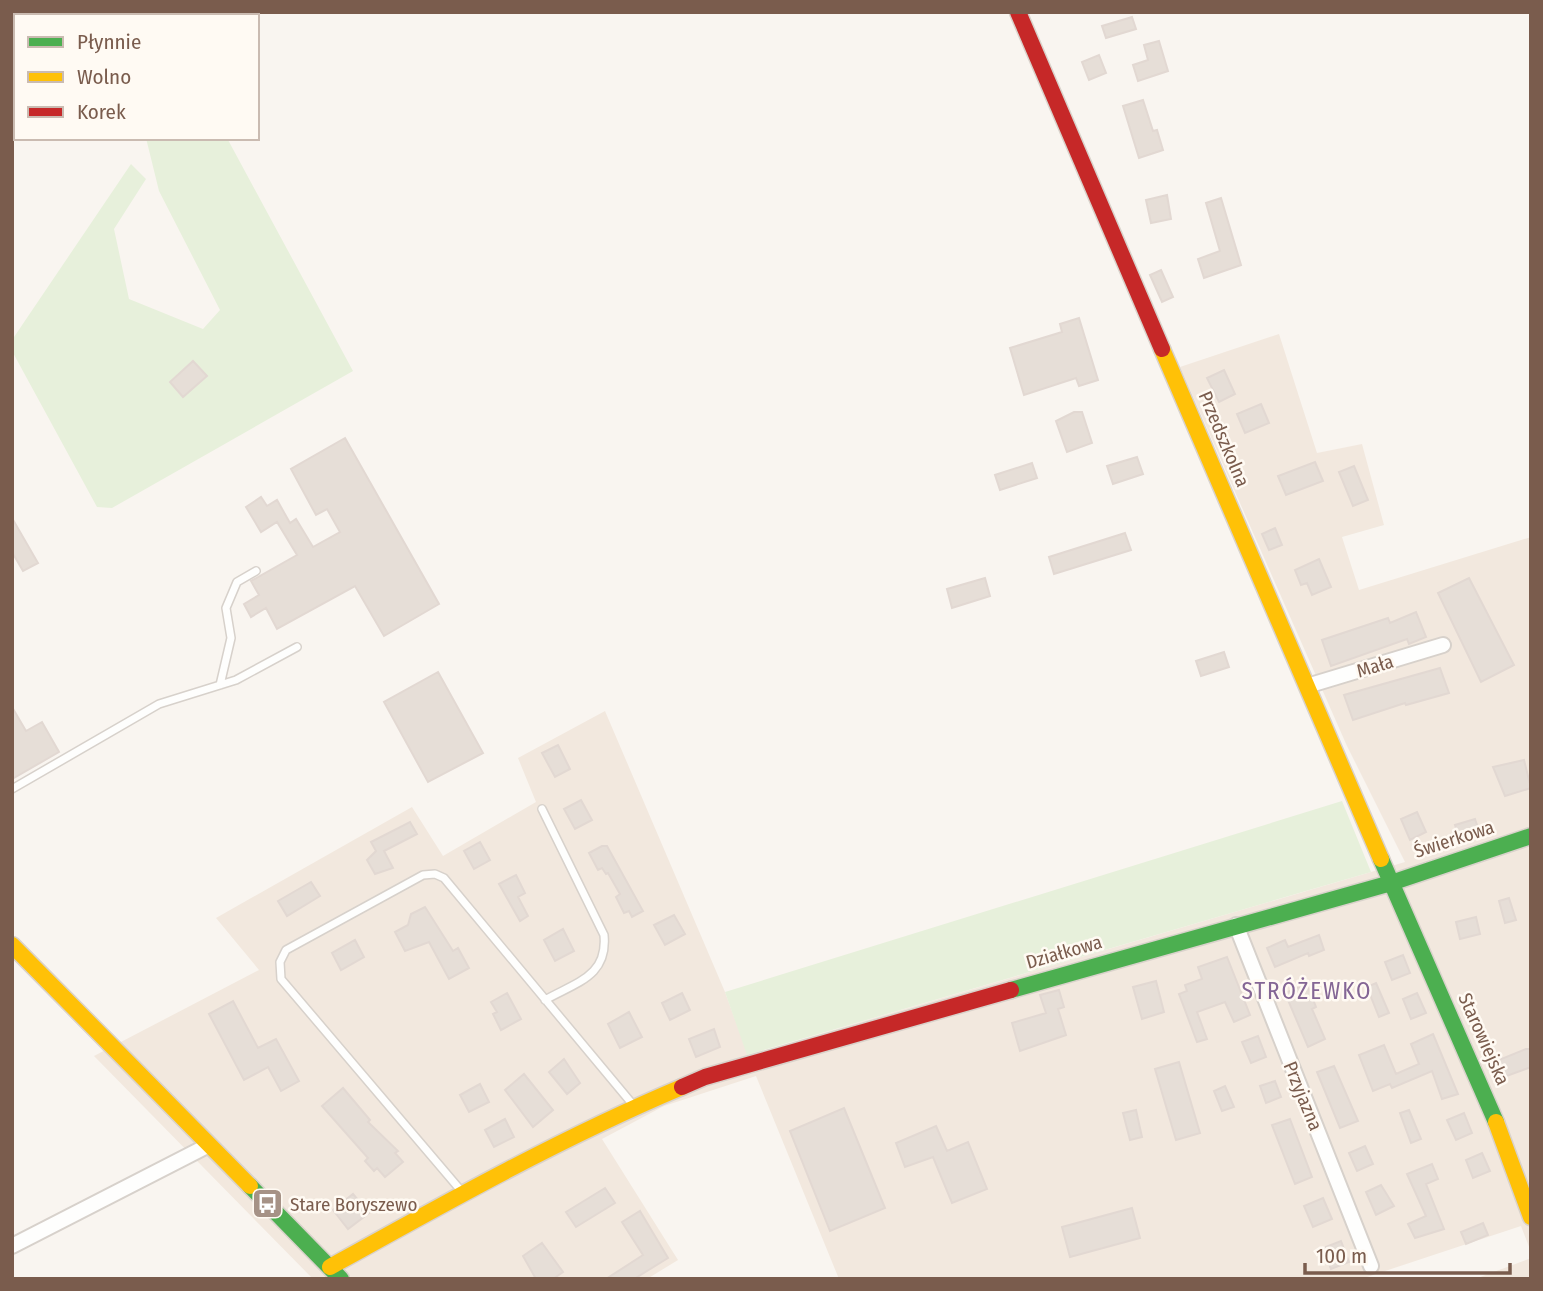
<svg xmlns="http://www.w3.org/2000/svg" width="1543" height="1291" font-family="'Fira Sans Condensed',sans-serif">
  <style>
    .residential { fill: #f2e8de }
    .green { fill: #e7f0db }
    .building { fill: #e6ded7; stroke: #e2d8d2; stroke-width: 2 }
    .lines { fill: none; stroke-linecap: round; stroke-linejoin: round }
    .lane-casing { stroke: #d7d1cb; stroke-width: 10 }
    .street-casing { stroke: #d7d1cb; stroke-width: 18 }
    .fast-casing { stroke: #d9d2cb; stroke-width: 19 }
    .slow-casing { stroke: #d9d2cb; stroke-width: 19 }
    .jam-casing { stroke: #d9d2cb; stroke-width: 19 }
    .lane { stroke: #fefefd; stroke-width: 7 }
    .street { stroke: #fefefd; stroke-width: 14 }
    .fast { stroke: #4caf50; stroke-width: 16 }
    .slow { stroke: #ffc107; stroke-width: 16 }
    .jam { stroke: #c62828; stroke-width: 16 }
    .labels { text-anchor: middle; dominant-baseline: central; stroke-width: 5; stroke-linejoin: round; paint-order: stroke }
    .street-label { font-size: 19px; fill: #7a5c4d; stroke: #fffaf3 }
    .poi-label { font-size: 19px; fill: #7a5c4d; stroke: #fffaf3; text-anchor: start }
    .quarter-label { font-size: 23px; letter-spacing: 2px; fill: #846695; stroke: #fffaf3 }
  </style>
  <rect width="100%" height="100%" fill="#f9f5f0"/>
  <path class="residential" d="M 1279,334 L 1317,453 L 1362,444 L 1384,525 L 1342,537 L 1359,590 L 1531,537 L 1531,1252 L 1521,1226 L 1361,1279 L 839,1279 L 756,1076 L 664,1106 L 602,1139 L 678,1260 L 647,1279 L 313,1279 L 94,1056 L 259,970 L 216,918 L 412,807 L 443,856 L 536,802 L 518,758 L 605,711 L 725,992 L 748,1055 L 1405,862 L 1347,746 L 1180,367 Z
    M 1531,1258 L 1531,1279 L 1475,1279 Z"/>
  <path class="green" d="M 146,138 L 227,138 L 353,371 L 112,508 L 97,507 L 12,351 L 12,340 L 131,164 L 146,179 L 114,229 L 129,299 L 203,329 L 220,310 L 159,191 Z
    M 1342,801 L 1371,872 L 747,1055 L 725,992 Z"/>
  <path class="building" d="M 1132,17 L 1136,29 L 1106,38 L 1102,26 Z
    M 1159,41 L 1168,71 L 1138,81 L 1133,65 L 1148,60 L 1144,45 Z
    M 1099,55 L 1106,73 L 1089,80 L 1082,62 Z
    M 1143,100 L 1153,131 L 1157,130 L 1163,150 L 1139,158 L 1123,106 Z
    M 1167,195 L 1171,219 L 1151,223 L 1146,200 Z
    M 1221,198 L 1241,265 L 1204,278 L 1198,259 L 1220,251 L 1206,203 Z
    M 1161,270 L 1173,297 L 1162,302 L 1150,275 Z
    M 1079,318 L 1098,380 L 1079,386 L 1076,378 L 1024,395 L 1010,348 L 1062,332 L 1060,324 Z
    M 193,361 L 207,376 L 183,397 L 170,382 Z
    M 1224,370 L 1235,394 L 1219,402 L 1207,378 Z
    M 1261,404 L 1269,423 L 1245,433 L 1237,414 Z
    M 1074,412 L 1082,412 L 1092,443 L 1067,452 L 1056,421 Z
    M 345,438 L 439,604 L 384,636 L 355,586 L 277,629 L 266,608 L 251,617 L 244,604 L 259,595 L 251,581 L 297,555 L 277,522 L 261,532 L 246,507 L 261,497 L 267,506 L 277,500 L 290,523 L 296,519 L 313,547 L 340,532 L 327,509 L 316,515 L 291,469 Z
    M 1137,457 L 1143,474 L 1113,484 L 1107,466 Z
    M 1315,462 L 1323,481 L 1286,495 L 1278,476 Z
    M 1032,463 L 1037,478 L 1000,490 L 995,475 Z
    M 1354,466 L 1368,500 L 1353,506 L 1339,472 Z
    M 12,518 L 38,563 L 23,571 L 12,552 Z
    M 1275,528 L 1282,545 L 1269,550 L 1262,534 Z
    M 1125,533 L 1131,550 L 1054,574 L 1049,557 Z
    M 1319,559 L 1331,587 L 1312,595 L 1307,583 L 1301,585 L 1295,570 Z
    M 985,578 L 990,596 L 952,608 L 947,589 Z
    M 1469,578 L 1514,665 L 1481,682 L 1438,593 Z
    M 1416,612 L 1426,637 L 1409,644 L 1407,639 L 1331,666 L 1322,640 L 1388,618 L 1390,623 Z
    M 1224,652 L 1229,667 L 1201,676 L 1196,661 Z
    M 1440,668 L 1449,693 L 1406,705 L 1405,703 L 1353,720 L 1344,695 Z
    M 438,672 L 483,753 L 428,782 L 384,702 Z
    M 12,707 L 26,731 L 42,722 L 59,752 L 12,779 Z
    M 558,745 L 570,769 L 555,777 L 542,753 Z
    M 1524,760 L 1531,788 L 1505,796 L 1493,767 Z
    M 581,800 L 592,820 L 575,829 L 564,809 Z
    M 1417,812 L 1426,832 L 1410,840 L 1401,819 Z
    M 1475,819 L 1479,831 L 1459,837 L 1455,825 Z
    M 410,822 L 417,834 L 384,851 L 393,868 L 375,874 L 367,860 L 376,851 L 371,842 Z
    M 480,842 L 490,860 L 474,869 L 464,851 Z
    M 602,846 L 607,846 L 643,911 L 632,917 L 629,911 L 624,913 L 616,897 L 620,894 L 608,873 L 606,874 L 602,868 L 598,870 L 589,853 Z
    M 516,875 L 525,893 L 518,897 L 528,916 L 520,921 L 499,884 Z
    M 311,882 L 320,896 L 287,916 L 278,901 Z
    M 1509,898 L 1516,920 L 1505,923 L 1499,901 Z
    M 425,907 L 453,951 L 458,948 L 469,968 L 449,979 L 429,942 L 405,951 L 395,932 L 408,925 L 411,914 Z
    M 674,915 L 685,934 L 665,945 L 654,925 Z
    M 1476,917 L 1480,934 L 1460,939 L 1456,922 Z
    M 563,929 L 574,951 L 555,961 L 544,940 Z
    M 1319,935 L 1324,950 L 1309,956 L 1308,953 L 1275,967 L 1267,948 L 1285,940 L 1288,947 Z
    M 355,940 L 364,957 L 341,970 L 332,953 Z
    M 1403,955 L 1410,973 L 1392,980 L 1385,962 Z
    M 1227,957 L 1250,1015 L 1234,1022 L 1225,1002 L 1197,1012 L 1207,1039 L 1197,1042 L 1179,994 L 1187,991 L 1185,985 L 1202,979 L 1198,967 Z
    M 1156,981 L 1164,1012 L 1142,1019 L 1133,987 Z
    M 1376,983 L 1389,1013 L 1379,1017 L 1367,987 Z
    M 1307,984 L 1316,1007 L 1312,1009 L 1325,1039 L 1308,1047 L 1285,993 Z
    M 1059,990 L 1064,1007 L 1058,1009 L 1066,1035 L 1020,1051 L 1012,1023 L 1046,1013 L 1040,995 Z
    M 507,993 L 521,1019 L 501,1030 L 493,1014 L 497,1012 L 491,1002 Z
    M 682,993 L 690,1010 L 670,1020 L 662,1003 Z
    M 1417,993 L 1426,1013 L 1411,1019 L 1403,999 Z
    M 233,1001 L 258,1048 L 276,1039 L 299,1081 L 281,1091 L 268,1067 L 244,1080 L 209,1014 Z
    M 629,1012 L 642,1037 L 620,1048 L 608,1024 Z
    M 714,1029 L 720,1047 L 696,1057 L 689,1039 Z
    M 1433,1034 L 1458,1094 L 1442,1099 L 1432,1071 L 1392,1088 L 1390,1084 L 1373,1091 L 1359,1055 L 1384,1045 L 1396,1074 L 1419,1064 L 1411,1044 Z
    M 1258,1036 L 1266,1057 L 1251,1063 L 1242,1042 Z
    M 1526,1049 L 1531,1049 L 1531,1067 L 1501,1078 L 1494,1062 Z
    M 564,1059 L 580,1083 L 567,1094 L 549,1072 Z
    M 1179,1062 L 1200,1133 L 1176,1140 L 1155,1069 Z
    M 1334,1066 L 1358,1121 L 1340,1128 L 1317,1072 Z
    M 524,1074 L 553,1110 L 533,1127 L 505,1090 Z
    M 1275,1081 L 1281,1097 L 1266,1103 L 1260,1086 Z
    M 480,1084 L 489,1102 L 469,1112 L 460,1095 Z
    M 1225,1086 L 1234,1107 L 1222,1111 L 1214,1091 Z
    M 343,1088 L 370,1120 L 368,1122 L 398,1151 L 395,1153 L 403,1162 L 385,1177 L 377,1168 L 374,1171 L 365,1161 L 368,1158 L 322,1106 Z
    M 844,1108 L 885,1208 L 830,1231 L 790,1131 Z
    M 1136,1110 L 1142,1137 L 1130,1140 L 1123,1113 Z
    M 1409,1110 L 1421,1139 L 1411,1143 L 1400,1113 Z
    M 1464,1113 L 1472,1133 L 1456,1140 L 1447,1120 Z
    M 505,1119 L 514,1137 L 494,1147 L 485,1130 Z
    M 1290,1119 L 1312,1177 L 1295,1184 L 1272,1125 Z
    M 936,1126 L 947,1151 L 968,1142 L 987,1189 L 952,1203 L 933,1157 L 905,1167 L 896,1143 Z
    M 1365,1146 L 1373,1164 L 1357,1171 L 1349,1153 Z
    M 1482,1153 L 1490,1171 L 1473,1178 L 1466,1160 Z
    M 1432,1164 L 1438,1179 L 1426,1184 L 1444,1229 L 1415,1238 L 1408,1224 L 1426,1216 L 1407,1174 Z
    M 1381,1185 L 1394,1206 L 1376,1215 L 1366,1192 Z
    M 605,1188 L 615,1203 L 576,1227 L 566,1212 Z
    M 353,1194 L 369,1213 L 348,1229 L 333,1210 Z
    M 1323,1198 L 1332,1219 L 1313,1227 L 1304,1206 Z
    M 1132,1208 L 1140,1238 L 1070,1257 L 1062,1227 Z
    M 640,1211 L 668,1258 L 634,1279 L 606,1279 L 643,1255 L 622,1222 Z
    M 1483,1223 L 1488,1235 L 1466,1244 L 1461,1232 Z
    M 1341,1241 L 1349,1262 L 1331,1269 L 1323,1248 Z
    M 542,1243 L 563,1272 L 553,1279 L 536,1279 L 523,1256 Z"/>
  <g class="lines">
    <defs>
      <path id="lane" d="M 220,685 L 231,638 L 226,608 L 237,582 L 256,571
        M 12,789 L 159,704 L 236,680 L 297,647
        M 542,809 L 604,935 C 608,976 577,982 545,1000
        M 463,1193 L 281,979 L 280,962 L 286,950 L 423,875 L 435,874 L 444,878 L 634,1106"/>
      <path id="street" d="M 1307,686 L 1443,645
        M 1236,925 L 1371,1266
        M 12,1246 L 209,1145"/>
      <path id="fast" d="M 1381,859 L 1496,1122
        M 1011,990 L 1391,883 L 1531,836
        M 250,1186 L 341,1279"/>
      <path id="slow" d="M 1162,349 L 1381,859
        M 12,945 L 250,1186
        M 1496,1122 L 1531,1217
        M 330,1267 C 445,1203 561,1138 682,1087"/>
      <path id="jam" d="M 1018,12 L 1162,349
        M 682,1087 L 705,1077 L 1011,990"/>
    </defs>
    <use href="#lane" class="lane-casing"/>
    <use href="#street" class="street-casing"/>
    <use href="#fast" class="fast-casing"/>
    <use href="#slow" class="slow-casing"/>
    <use href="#jam" class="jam-casing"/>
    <use href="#lane" class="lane"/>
    <use href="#street" class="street"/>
    <use href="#fast" class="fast"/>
    <use href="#slow" class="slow"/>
    <use href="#jam" class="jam"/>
  </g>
  <defs>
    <symbol id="bus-square" viewBox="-11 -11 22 22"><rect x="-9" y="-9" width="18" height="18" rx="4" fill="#a69286" stroke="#fffaf3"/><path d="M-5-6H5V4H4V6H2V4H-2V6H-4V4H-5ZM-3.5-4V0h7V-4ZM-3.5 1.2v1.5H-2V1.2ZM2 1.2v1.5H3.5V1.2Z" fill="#fff"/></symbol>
  </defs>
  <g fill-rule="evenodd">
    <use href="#bus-square" x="250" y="1186" width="35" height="35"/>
  </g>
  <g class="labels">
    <g class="street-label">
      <text transform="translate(1224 439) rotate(67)">Przedszkolna</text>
      <text transform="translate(1375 666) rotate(-17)">Mała</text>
      <text transform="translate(1454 839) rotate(-18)">Świerkowa</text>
      <text transform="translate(1064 952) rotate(-16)">Działkowa</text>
      <text transform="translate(1484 1039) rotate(66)">Starowiejska</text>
      <text transform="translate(1303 1096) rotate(68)">Przyjazna</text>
    </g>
    <g class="poi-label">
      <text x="290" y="1204">Stare Boryszewo</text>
    </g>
    <g class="quarter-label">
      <text x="1307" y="991">STRÓŻEWKO</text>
    </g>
  </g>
  <rect width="1543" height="1291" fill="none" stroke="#7a5c4d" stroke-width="28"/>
  <rect x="14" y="14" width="245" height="126" fill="#fffaf3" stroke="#cabbb1" stroke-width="2"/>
  <rect x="28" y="37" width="35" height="10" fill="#4caf50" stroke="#cabbb1" stroke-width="2"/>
  <text x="77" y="49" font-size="21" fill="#7a5c4d">Płynnie</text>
  <rect x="28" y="72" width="35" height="10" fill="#ffc107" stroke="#cabbb1" stroke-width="2"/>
  <text x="77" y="84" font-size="21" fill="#7a5c4d">Wolno</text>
  <rect x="28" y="107" width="35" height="10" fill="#c62828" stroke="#cabbb1" stroke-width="2"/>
  <text x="77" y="119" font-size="21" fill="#7a5c4d">Korek</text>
  <path d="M1305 1263v10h205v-10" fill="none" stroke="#7a5c4d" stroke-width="3.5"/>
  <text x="1316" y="1263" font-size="21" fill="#7a5c4d" stroke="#fffaf3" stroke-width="5" paint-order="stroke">100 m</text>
</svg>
